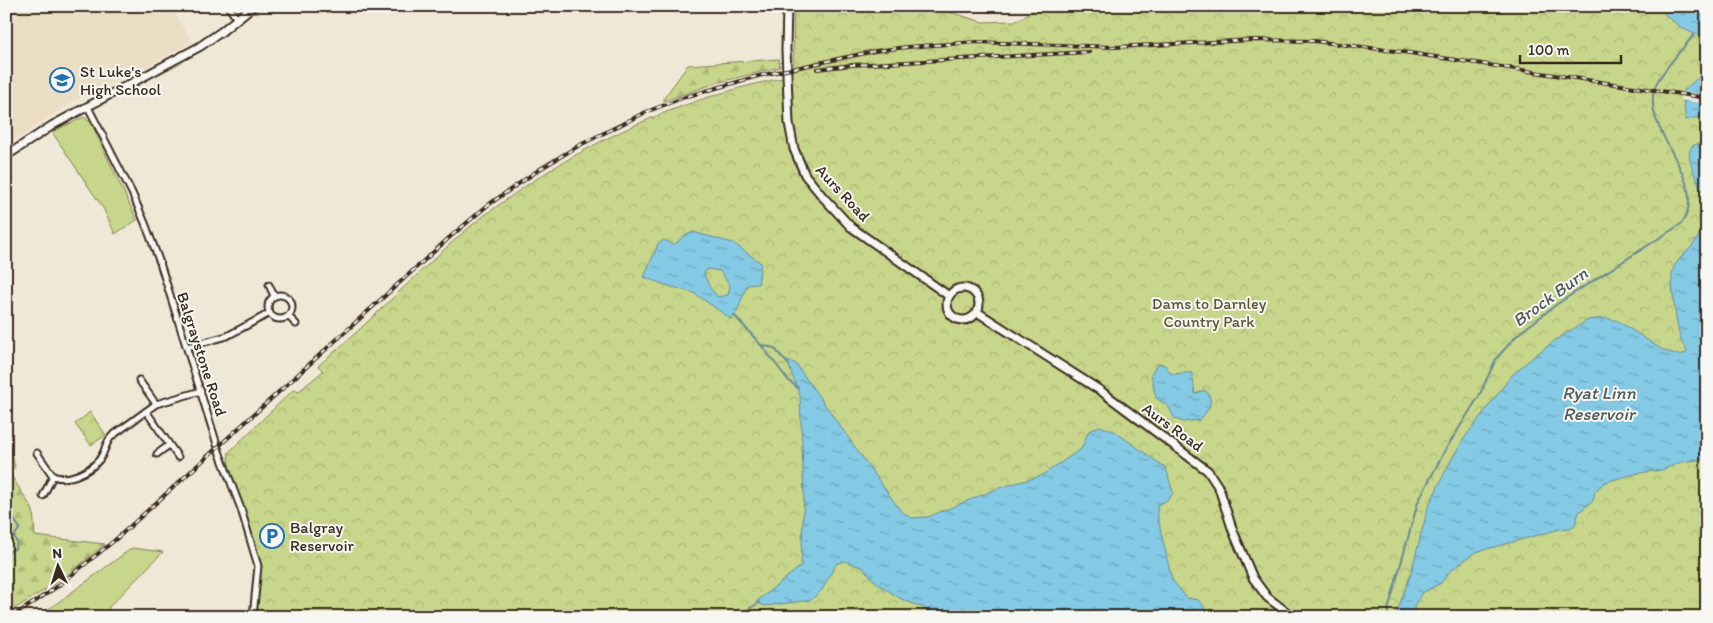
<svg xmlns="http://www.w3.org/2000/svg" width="1713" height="623" font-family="Itim,sans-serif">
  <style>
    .built { fill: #ecdec4 }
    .green { fill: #c7d68a; stroke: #818054 }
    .forest { fill: url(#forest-firs); stroke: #818054 }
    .park { fill: url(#park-crowns); stroke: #818054 }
    .water { fill: url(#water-ripples); stroke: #678a95; fill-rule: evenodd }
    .pier { fill: #f0e8d7 }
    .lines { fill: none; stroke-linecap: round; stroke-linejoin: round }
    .stream { stroke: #678a95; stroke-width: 2 }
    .minor-casing { stroke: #3b2a1e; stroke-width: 9 }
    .tertiary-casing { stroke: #3b2a1e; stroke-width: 11 }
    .minor { stroke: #f6f6f2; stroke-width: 5 }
    .tertiary { stroke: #f6f6f2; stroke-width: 7 }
    .rail-casing { stroke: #3b2a1e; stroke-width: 4 }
    .rail { stroke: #f6f6f2; stroke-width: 2; stroke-dasharray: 5.5; stroke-linecap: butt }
    .labels { text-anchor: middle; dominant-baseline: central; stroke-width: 4; stroke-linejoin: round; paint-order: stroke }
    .poi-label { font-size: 16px; fill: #3b2a1e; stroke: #f6f6f2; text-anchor: start }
    .street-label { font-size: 16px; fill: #3b2a1e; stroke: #f6f6f2 }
    .park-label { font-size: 16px; fill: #5e5539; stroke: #f6f6f2 }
    .water-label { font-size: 18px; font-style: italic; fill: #515a5a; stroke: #f6f6f2 }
  </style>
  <defs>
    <pattern id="forest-firs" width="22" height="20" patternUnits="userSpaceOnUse" patternTransform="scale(1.25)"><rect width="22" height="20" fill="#c7d68a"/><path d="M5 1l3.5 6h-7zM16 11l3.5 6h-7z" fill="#acb877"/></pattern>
    <pattern id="park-crowns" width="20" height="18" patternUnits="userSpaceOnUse" patternTransform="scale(1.25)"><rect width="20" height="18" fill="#c7d68a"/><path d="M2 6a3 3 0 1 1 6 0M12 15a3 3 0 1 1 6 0" fill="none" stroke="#acb877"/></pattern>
    <pattern id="water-ripples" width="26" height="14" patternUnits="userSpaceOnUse" patternTransform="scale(1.25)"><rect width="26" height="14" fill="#84cae5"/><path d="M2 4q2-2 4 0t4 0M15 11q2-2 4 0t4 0" fill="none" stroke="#6da4b9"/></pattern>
  </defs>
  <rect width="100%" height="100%" fill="#f0e8d7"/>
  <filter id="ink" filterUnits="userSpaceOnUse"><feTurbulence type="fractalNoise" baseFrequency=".02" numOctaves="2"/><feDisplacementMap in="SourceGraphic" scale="10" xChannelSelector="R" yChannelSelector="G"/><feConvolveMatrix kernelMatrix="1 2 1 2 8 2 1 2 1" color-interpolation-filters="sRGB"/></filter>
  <g filter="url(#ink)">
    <path class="built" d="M 6,6 L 170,6 L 192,42 L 150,65 L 74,101 L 6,146 Z"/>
    <path class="green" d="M 84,117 L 91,123 L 137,220 L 115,234 L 103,208 L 52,132 Z
      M 132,548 L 163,552 L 109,607 L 108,617 L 36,617 L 49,609 Z"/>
    <path class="forest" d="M 779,59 L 780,67 L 716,83 L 664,101 L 664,98 L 688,65 Z
      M 12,428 L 8,438 L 15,467 L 9,472 L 33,510 L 35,536 L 105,544 L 64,578 L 6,614 L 6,429 Z"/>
    <path class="park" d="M 794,6 L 929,6 L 983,22 L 1014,21 L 1023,17 L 1039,6 L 1707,6 L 1707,617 L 255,617 L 259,572 L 228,461 L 229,452 L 294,389 L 298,392 L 323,371 L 318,366 C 372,321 419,270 472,225 C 488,212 505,201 521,189 C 603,133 695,94 793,76 Z
      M 90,412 L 106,435 L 91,445 L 75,424 Z"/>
    <path class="water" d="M 1657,6 L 1707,6 L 1707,34 L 1705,36 C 1686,34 1670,20 1657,6 Z
      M 1707,70 L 1707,115 L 1686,120 L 1682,92 Z
      M 1707,140 L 1707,459 L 1681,462 L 1662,470 L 1639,473 L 1605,482 L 1595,491 L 1593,501 L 1579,512 L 1575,525 L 1571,528 L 1560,529 L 1476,552 L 1450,571 L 1441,583 L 1422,593 L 1414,606 L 1414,617 L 1398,617 L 1397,612 L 1411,573 L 1428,507 L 1451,460 L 1465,437 L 1512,375 L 1534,356 L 1560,337 L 1588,320 L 1606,318 L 1618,321 L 1661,349 L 1678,355 L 1687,353 C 1686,347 1684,347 1682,343 C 1677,332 1671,286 1672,274 C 1674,258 1692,251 1698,237 C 1703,228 1705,214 1705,203 C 1704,188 1682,159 1692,146 Z
      M 693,232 L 733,243 L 761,263 L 758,284 L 747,285 L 737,312 L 731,319 L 694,293 L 662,284 L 644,277 L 658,244 L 664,240 L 674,245 L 684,236 ZM 707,269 L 720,271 L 730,286 L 728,295 L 718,297 L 710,288 L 704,274 Z
      M 787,361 L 795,363 L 900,510 L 911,518 L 928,517 L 999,488 L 1041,476 L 1081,449 L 1089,431 L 1100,426 L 1114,431 L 1166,468 L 1173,493 L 1168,500 L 1157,505 L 1158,519 L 1172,580 L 1187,598 L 1198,600 L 1204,606 L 1204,617 L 935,617 L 924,608 L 901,599 L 878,584 L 862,567 L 844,561 L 836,564 L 822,590 L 811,600 L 765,606 L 756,602 L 801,566 L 804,495 L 800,396 Z
      M 1160,363 L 1166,366 L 1170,373 C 1178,375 1184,372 1192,373 L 1195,394 L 1205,390 C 1216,401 1208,410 1200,420 L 1184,422 L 1175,419 L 1168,406 L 1156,398 L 1151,374 L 1156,366 Z"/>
    <path class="pier" d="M 1680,91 L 1707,95 L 1707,104 L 1681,100 Z"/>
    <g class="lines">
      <path class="stream" d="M 1701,64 L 1707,64
        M 734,315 L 761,345 L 774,348 L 789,365
        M 761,345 L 789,381 L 798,388
        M 6,517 L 13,515 L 14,520 L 20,528 L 14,536 L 17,543 L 15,549 L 11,550 L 6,557
        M 450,616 L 453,617
        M 734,617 L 759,603
        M 1388,617 L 1388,610 L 1418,502 L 1444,452 L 1479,396 L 1496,359 L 1517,335 L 1557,304 L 1681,224 C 1713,182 1639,131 1655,87 C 1659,74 1684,47 1694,35"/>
      <defs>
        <path id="minor" d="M 228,6 L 237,19
          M 990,8 L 990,6
          M 88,107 L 132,193 L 145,223 L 160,263 L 220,454 L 241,509 L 258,566 L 253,617
          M 269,285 L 274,296
          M268 307a12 12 0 1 1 24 0a12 12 0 1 1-24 0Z
          M 288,316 L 296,324
          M 187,347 L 227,336 L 270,313
          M 139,380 L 156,404
          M 146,411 L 178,457
          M 37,453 L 53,476 C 68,482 89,472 99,460 C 105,453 105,443 112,436 L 156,404 L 201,391
          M 157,454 L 169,445
          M 43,496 L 53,476"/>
        <path id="tertiary" d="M 787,6 L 786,50 L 789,123 L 794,149 L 805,175 L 823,197 L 851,227 L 949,296
          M 6,156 L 53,125 L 199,47 L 221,32 L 253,6
          M947 304a16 16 0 1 1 32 0a16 16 0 1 1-32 0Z
          M 977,312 L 1101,391 L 1208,471 L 1219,488 L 1233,531 L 1253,578 L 1267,597 L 1293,617"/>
      </defs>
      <use href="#minor" class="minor-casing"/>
      <use href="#tertiary" class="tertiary-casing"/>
      <use href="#minor" class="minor"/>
      <use href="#tertiary" class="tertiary"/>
      <defs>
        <path id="rail" d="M 817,69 L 852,65 L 1089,52
          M 12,617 L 58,586 L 115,540 L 450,237 L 488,205 L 540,169 L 578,146 L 646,112 L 685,97 L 758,76 L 875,51 L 907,47 L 977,42 L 1115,47 L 1253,40 L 1314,41 L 1403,52 L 1707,98"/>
      </defs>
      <use href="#rail" class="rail-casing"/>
      <use href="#rail" class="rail"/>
    </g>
  </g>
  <defs>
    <symbol id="school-ring" viewBox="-11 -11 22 22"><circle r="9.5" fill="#f6f6f2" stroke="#1f6fb2" stroke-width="1.5"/><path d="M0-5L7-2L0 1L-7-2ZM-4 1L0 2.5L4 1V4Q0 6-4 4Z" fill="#1f6fb2"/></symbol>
    <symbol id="parking-ring" viewBox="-11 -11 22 22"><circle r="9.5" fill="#f6f6f2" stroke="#1f6fb2" stroke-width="1.5"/><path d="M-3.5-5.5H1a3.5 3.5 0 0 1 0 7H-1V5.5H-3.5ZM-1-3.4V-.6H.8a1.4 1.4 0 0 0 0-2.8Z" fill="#1f6fb2"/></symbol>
  </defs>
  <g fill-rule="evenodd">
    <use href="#school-ring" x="48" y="66" width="28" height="28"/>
    <use href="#parking-ring" x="258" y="522" width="28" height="28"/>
  </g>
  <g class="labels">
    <g class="poi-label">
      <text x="80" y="71">St Luke's<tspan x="80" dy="18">High School</tspan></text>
      <text x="290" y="527">Balgray<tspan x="290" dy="18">Reservoir</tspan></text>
    </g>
    <g class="street-label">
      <text transform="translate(843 193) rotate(47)">Aurs Road</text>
      <text transform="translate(202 354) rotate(72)">Balgraystone Road</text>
      <text transform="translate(1173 427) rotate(36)">Aurs Road</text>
    </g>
    <g class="park-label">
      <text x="1209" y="303">Dams to Darnley<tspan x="1209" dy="18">Country Park</tspan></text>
    </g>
    <g class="water-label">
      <text transform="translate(1550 297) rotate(-36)">Brock Burn</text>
      <text x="1599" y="393">Ryat Linn<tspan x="1599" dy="21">Reservoir</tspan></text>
    </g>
  </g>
  <rect width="1713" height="623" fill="none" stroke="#f6f6f2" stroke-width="25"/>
  <rect x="12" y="12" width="1688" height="598" fill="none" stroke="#3b2a1e" stroke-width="2" filter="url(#ink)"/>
  <g transform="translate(58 566) rotate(356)" stroke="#f6f6f2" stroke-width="4" paint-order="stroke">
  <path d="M0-4L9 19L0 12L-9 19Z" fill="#3b2a1e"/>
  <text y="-8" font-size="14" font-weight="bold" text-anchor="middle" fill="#3b2a1e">N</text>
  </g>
  <path d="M1520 55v8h101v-8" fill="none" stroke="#3b2a1e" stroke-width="2.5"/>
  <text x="1528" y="55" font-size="15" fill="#3b2a1e" stroke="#f6f6f2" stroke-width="4" paint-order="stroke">100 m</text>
</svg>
